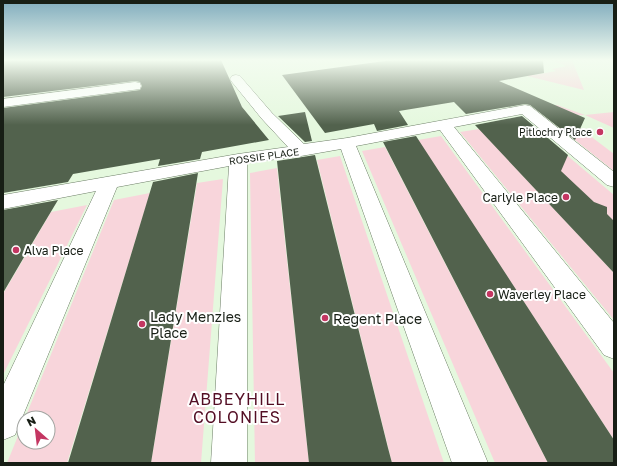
<svg xmlns="http://www.w3.org/2000/svg" width="617" height="466" font-family="'Golos Text',sans-serif">
  <style>
    .green { fill: #f8d5db }
    .building { fill: #52624d }
    .lines { fill: none; stroke-linecap: round; stroke-linejoin: round }
    .minor-casing { stroke: #6d7e67; stroke-width: 1 }
    .minor { fill: #fff; fill-rule: evenodd }
    .poi-dot { fill: #c43662; stroke: #fff; stroke-width: 1.5 }
    .labels { text-anchor: middle; dominant-baseline: central; stroke-width: 4; stroke-linejoin: round; paint-order: stroke }
    .far-poi-label { font-size: 10px; fill: #171e15; stroke: #fff; text-anchor: end }
    .far-street-label { font-size: 10px; fill: #171e15; stroke: #fff }
    .poi-label { font-size: 12px; fill: #171e15; stroke: #fff; text-anchor: start }
    .near-poi-label { font-size: 14px; fill: #171e15; stroke: #fff; text-anchor: start }
    .near-neighbourhood-label { font-size: 16px; letter-spacing: 1px; fill: #530e24; stroke: #fff }
  </style>
  <rect width="100%" height="100%" fill="#e5f8de"/>
  <path class="green" d="M 572,60 L 584,90 L 523,75 L 522,67 L 535,75 L 556,71 L 552,69 L 567,66 L 553,61 Z
    M 557,105 L 585,115 L 614,112 L 614,128 L 585,115 L 564,116 L 614,154 L 614,171 L 536,109 Z
    M 525,120 L 614,195 L 614,221 L 560,171 Z
    M 479,129 L 614,273 L 614,320 L 460,132 Z
    M 441,136 L 614,373 L 614,440 L 418,140 Z
    M 385,147 L 548,463 L 495,463 L 362,151 Z
    M 340,156 L 444,463 L 392,463 L 317,160 Z
    M 277,168 L 309,463 L 255,463 L 250,173 Z
    M 223,179 L 201,463 L 151,463 L 197,183 Z
    M 150,193 L 67,463 L 7,463 L 24,421 L 24,442 L 48,442 L 48,418 L 25,418 L 114,200 Z
    M 87,205 L 3,375 L 3,294 L 51,212 Z"/>
  <path class="building" d="M 3,60 L 221,60 L 242,107 L 269,140 L 202,152 L 200,159 L 158,166 L 160,159 L 73,174 L 68,182 L 3,193 L 3,108 L 140,90 L 142,86 L 140,82 L 135,81 L 3,97 Z
    M 392,60 L 543,60 L 544,73 L 499,81 L 585,118 L 575,140 L 530,105 L 525,104 L 466,114 L 454,102 L 399,111 L 408,125 L 377,131 L 374,124 L 325,133 L 282,75 Z
    M 305,112 L 312,141 L 305,142 L 278,116 Z
    M 522,116 L 568,155 L 561,171 L 594,202 L 607,207 L 607,214 L 614,221 L 614,273 L 475,125 Z
    M 416,136 L 614,440 L 614,463 L 548,463 L 383,142 Z
    M 315,155 L 388,448 L 392,463 L 309,463 L 277,161 Z
    M 198,173 L 151,463 L 68,463 L 153,182 Z
    M 58,200 L 37,235 L 3,293 L 3,210 Z"/>
  <g class="lines">
    <defs>
      <path id="minor" d="M 236,75 L 240,76 L 272,113 L 304,144 L 347,138 L 525,105 L 530,106 L 614,172 L 614,187 L 607,185 L 522,114 L 454,127 L 614,323 L 614,359 L 604,355 L 440,130 L 356,146 L 488,463 L 452,463 L 341,149 L 301,156 L 247,163 L 247,463 L 211,463 L 229,166 L 117,187 L 15,435 L 3,440 L 3,386 L 96,191 L 3,209 L 3,195 L 238,154 L 288,147 L 262,119 L 232,82 L 230,79 L 232,76 Z
        M 135,82 L 140,83 L 141,86 L 140,89 L 3,107 L 3,99 Z"/>
    </defs>
    <use href="#minor" class="minor-casing"/>
    <use href="#minor" class="minor"/>
  </g>
  <linearGradient id="sky" x2="0" y2="1"><stop stop-color="#80acbd"/><stop offset="0.48" stop-color="#f3fcf0"/><stop offset="1" stop-color="#f3fcf0" stop-opacity="0"/></linearGradient>
  <rect width="617" height="125" fill="url(#sky)"/>
  <g class="poi-dot">
    <circle cx="600" cy="132" r="4"/>
    <circle cx="566" cy="197" r="4"/>
    <circle cx="16" cy="250" r="4"/>
    <circle cx="490" cy="294" r="4"/>
    <circle cx="325" cy="318" r="4"/>
    <circle cx="142" cy="324" r="4"/>
  </g>
  <g class="labels">
    <g class="far-poi-label">
      <text x="592" y="132">Pitlochry Place</text>
    </g>
    <g class="far-street-label">
      <text transform="translate(264 156) rotate(-8)">ROSSIE PLACE</text>
    </g>
    <g class="poi-label">
      <text x="558" y="197" text-anchor="end">Carlyle Place</text>
      <text x="24" y="250">Alva Place</text>
      <text x="498" y="294">Waverley Place</text>
    </g>
    <g class="near-poi-label">
      <text x="150" y="316">Lady Menzies<tspan x="150" dy="16">Place</tspan></text>
      <text x="333" y="318">Regent Place</text>
    </g>
    <g class="near-neighbourhood-label">
      <text x="237" y="399">ABBEYHILL<tspan x="237" dy="18">COLONIES</tspan></text>
    </g>
  </g>
  <rect width="617" height="466" fill="none" stroke="#171e15" stroke-width="8"/>
  <g transform="translate(36 430) rotate(332)"><circle r="19" fill="#ffffff" stroke="#a2a5a1"/>
  <path d="M0-3L7 15L0 10L-7 15Z" fill="#c43662"/>
  <text y="-6" font-size="11" font-weight="bold" text-anchor="middle" fill="#171e15">N</text>
  </g>
</svg>
